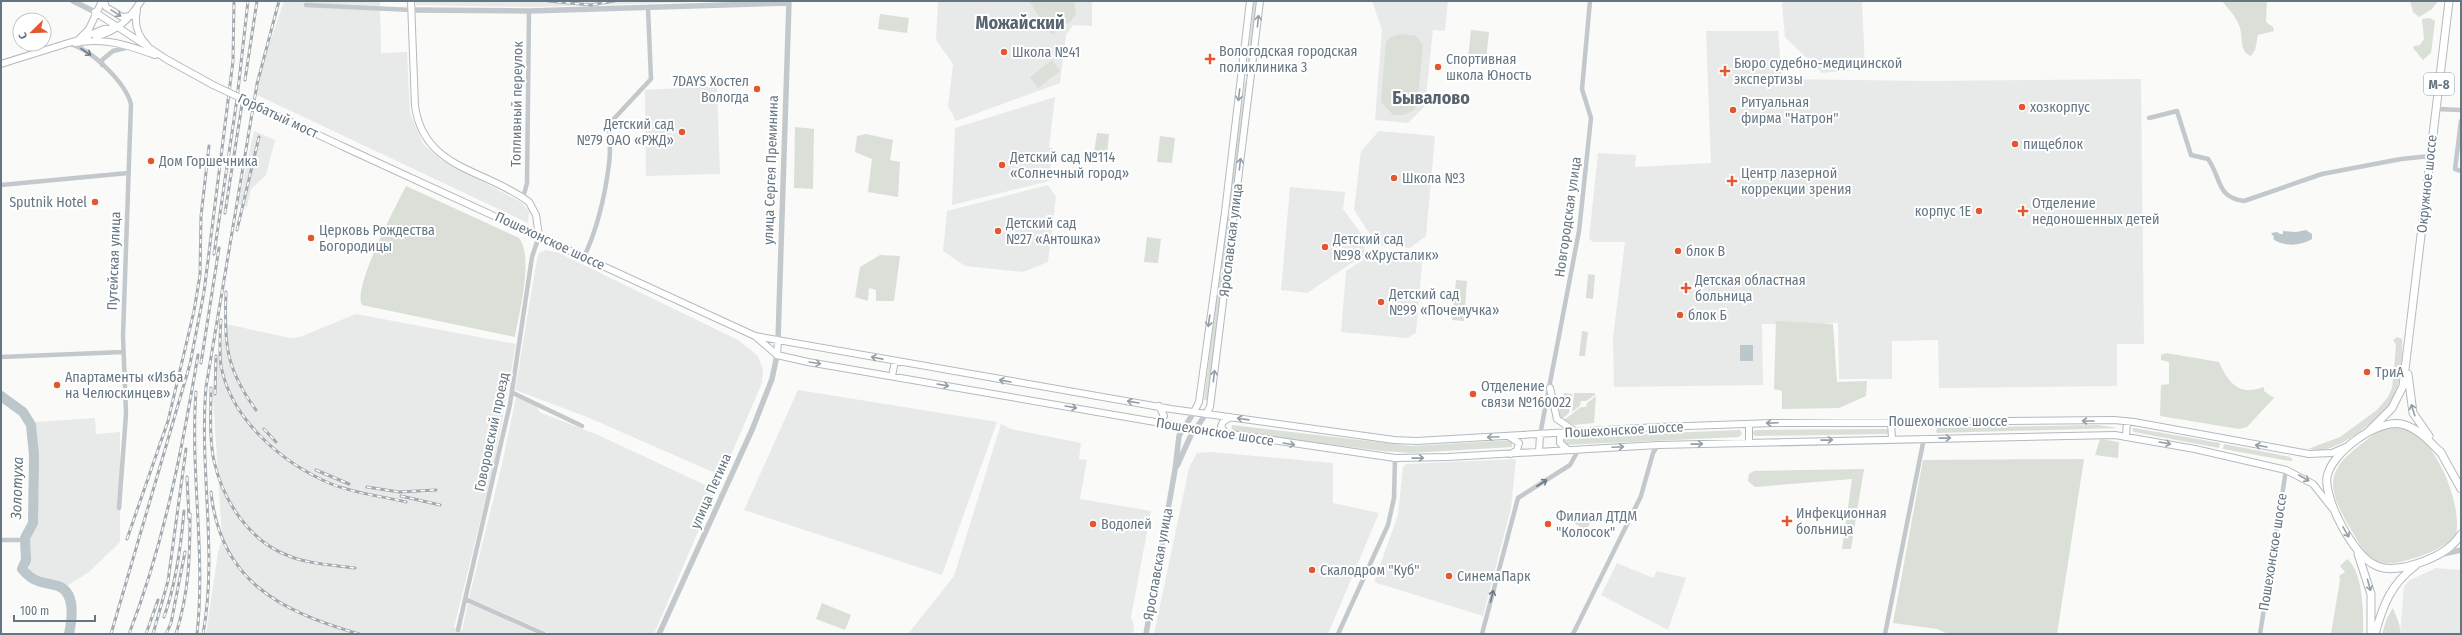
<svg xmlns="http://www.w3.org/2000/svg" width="2462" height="635" font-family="'Fira Sans Condensed',sans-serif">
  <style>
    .built { fill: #e8e9e9 }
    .green { fill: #dadfd7 }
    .water { fill: #bbc7cb }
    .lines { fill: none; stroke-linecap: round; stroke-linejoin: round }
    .river { stroke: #bbc7cb; stroke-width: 10 }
    .secondary-casing { stroke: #b3babf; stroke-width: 8 }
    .primary-casing { stroke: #b5babe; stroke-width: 9 }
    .minor { stroke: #c3c8cc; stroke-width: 4.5 }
    .tertiary { stroke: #c3c8cc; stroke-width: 5.5 }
    .secondary { stroke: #fff; stroke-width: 6 }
    .primary { stroke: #fff; stroke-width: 7 }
    .rail-casing { stroke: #a2aab0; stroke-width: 3 }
    .rail { stroke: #fff; stroke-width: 1.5; stroke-dasharray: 4.5; stroke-linecap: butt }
    .secondary-bridge-casing { stroke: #b3babf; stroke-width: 8; stroke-linecap: butt }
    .secondary-bridge { stroke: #fff; stroke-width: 6 }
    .oneway { stroke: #939fa8 }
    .oneway2 { stroke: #6a7a87 }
    .poi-dot { fill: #e4572e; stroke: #fff; stroke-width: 1.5 }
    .labels { text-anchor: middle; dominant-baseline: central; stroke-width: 4; stroke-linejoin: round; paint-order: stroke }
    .shield { fill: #fff; stroke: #939fa8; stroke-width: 1 }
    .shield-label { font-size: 13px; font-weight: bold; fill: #657683 }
    .poi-label { font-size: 14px; fill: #657683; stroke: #fff; text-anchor: start }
    .street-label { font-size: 14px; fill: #657683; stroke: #fff }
    .water-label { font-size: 15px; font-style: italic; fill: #60757c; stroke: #fff }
    .district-label { font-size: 18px; font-weight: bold; fill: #57646e; stroke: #fff }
  </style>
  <rect width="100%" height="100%" fill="#fafaf8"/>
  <path class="built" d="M 284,1 L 380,1 L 381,53 L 407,52 L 410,113 L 423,144 L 440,159 L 521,202 L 529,211 L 528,223 L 255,94 L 259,75 Z
    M 416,1 L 730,1 L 530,7 L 416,5 Z
    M 938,1 L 1092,1 L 1092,26 L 1073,25 L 1066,35 L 1060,83 L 956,121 L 948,106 L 953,64 L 936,40 Z
    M 1372,1 L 1448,1 L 1445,31 L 1433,30 L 1425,106 L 1408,123 L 1375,120 L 1382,30 Z
    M 1785,1 L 1862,1 L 1865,69 L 1822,73 L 1785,37 L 1782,4 Z
    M 1706,31 L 1778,31 L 1782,79 L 1928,81 L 2141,79 L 2144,344 L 2117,344 L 2117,386 L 1939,388 L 1938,340 L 1892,341 L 1892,379 L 1839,379 L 1838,323 L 1762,324 L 1763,385 L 1614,387 L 1613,337 L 1625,242 L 1593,242 L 1589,239 L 1598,153 L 1636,155 L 1635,167 L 1711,163 Z
    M 717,86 L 720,174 L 646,176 L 645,90 Z
    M 1055,97 L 1049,148 L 1053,148 L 1049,181 L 952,205 L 955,128 Z
    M 254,131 L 275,140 L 266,175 L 251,189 L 247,207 L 238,204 Z
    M 1379,131 L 1435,136 L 1426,236 L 1410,248 L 1377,245 L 1354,210 L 1361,151 Z
    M 1048,185 L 1056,197 L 1048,262 L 1023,272 L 965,266 L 943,251 L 947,211 Z
    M 1290,187 L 1345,192 L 1343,209 L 1365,239 L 1364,255 L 1307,293 L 1281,290 Z
    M 546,250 L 559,253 L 738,340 L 758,356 L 763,370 L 762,383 L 722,476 L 587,417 L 515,390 L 537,259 L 539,253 Z
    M 1378,250 L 1423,253 L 1416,333 L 1407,338 L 1341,332 L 1346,271 Z
    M 356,314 L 516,344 L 494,464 L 454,628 L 462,630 L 468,603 L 537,634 L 206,634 L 218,552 L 222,539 L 213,396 L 217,362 L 226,324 L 290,338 L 300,337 Z
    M 798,390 L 997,422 L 942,575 L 744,510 Z
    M 516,397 L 536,404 L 539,412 L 598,435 L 716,490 L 654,634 L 551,634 L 469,598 L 502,464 Z
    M 95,418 L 96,434 L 120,432 L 120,542 L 89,572 L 67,586 L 48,583 L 29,574 L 29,536 L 37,520 L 35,422 Z
    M 1001,424 L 1011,429 L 1081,443 L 1079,459 L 1087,460 L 1080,499 L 1151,511 L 1131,617 L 1134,626 L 1133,634 L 908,634 L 954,576 Z
    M 1211,452 L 1333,463 L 1333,503 L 1379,513 L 1328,634 L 1154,634 L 1189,468 L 1197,453 Z
    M 1516,459 L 1511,508 L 1483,616 L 1374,582 L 1398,515 L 1403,467 L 1406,464 Z
    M 1617,563 L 1653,578 L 1657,571 L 1686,578 L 1668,630 L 1601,595 Z
    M 2436,568 L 2461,570 L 2461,634 L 2400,634 L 2404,586 L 2410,580 Z"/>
  <path class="green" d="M 1029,1 L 1074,1 L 1076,13 C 1071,25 1061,28 1049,23 L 1056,32 L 1052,35 Z
    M 1254,1 L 1258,1 L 1251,77 L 1246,76 Z
    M 2222,1 L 2267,1 L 2266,22 L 2273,27 L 2274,31 L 2258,35 L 2255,50 L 2251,56 C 2238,51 2244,36 2239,25 C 2235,15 2228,9 2222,1 Z
    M 2410,1 L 2438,1 L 2432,9 L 2419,17 L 2413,12 Z
    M 880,14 L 909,18 L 907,33 L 878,29 Z
    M 2430,18 L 2435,21 L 2431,53 L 2423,60 L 2413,48 L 2414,46 L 2420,45 L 2424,39 L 2422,19 Z
    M 1471,30 L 1489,32 L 1486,60 L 1468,59 Z
    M 1400,34 L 1416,36 L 1423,45 L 1417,105 L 1414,110 L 1404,115 L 1393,115 L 1381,102 L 1386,42 L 1390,38 Z
    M 1052,60 L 1060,71 L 1038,88 L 1030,77 Z
    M 1245,82 L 1250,82 L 1232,208 L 1228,207 Z
    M 795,127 L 814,129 L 813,189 L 794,188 Z
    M 1097,133 L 1109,134 L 1107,155 L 1094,153 Z
    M 866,134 L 893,140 L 890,160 L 900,162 L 898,197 L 868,192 L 872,159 L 855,152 L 857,136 Z
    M 1160,136 L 1175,138 L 1172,163 L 1157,162 Z
    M 406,186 L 519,238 C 534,257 519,313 515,337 L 362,305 C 352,288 396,206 406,186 Z
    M 1227,216 L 1232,216 L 1223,270 L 1220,267 Z
    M 1147,237 L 1161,239 L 1158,263 L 1144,262 Z
    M 880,255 L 900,256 L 894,301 L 876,301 L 876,290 L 869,288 L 868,301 L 855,297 L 860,267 Z
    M 1588,274 L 1595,275 L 1593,299 L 1586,298 Z
    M 1219,276 L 1224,277 L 1209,400 L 1204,400 Z
    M 1456,280 L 1467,281 L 1464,321 L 1452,320 Z
    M 1776,321 L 1833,324 L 1837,382 L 1867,381 L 1866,396 L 1839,408 L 1782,409 L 1782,391 L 1774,389 Z
    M 1582,331 L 1588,332 L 1585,356 L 1579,356 Z
    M 2397,337 L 2402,339 C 2403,358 2401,380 2394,397 C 2386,414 2348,443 2330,448 C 2323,451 2316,450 2308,449 L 2340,437 L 2377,410 L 2388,397 L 2392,388 L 2394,369 L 2396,345 L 2393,340 Z
    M 2166,353 L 2219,362 C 2229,384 2239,396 2264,387 L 2264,391 L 2274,398 L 2247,427 L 2239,429 L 2160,416 L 2161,385 L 2169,384 L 2169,362 L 2161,360 L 2161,355 Z
    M 1564,393 L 1572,394 L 1569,413 L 1562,419 L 1559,413 Z
    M 1574,393 L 1595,393 L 1595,395 L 1586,401 L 1581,401 L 1580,406 L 1572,412 Z
    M 1596,396 L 1594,423 L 1574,425 L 1564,420 L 1581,407 L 1586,407 L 1587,403 Z
    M 1232,425 L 1412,446 L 1512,440 L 1512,447 L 1411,453 L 1382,451 L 1231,432 Z
    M 2098,425 L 2118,428 L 1937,433 L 1936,431 L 1937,428 Z
    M 2390,427 C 2400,427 2409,430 2418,436 C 2440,452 2462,507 2456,534 C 2448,545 2434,551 2421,556 C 2407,560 2390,567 2377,561 C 2364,555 2357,539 2350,528 C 2330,493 2322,473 2359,446 C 2369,438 2377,431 2390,427 Z
    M 2134,428 L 2220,443 L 2219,448 L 2134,432 L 2132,429 Z
    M 1887,429 L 1889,431 L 1887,434 L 1755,436 L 1752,433 L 1755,430 Z
    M 1740,430 L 1742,434 L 1739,437 L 1564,445 L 1564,437 Z
    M 2100,439 L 2119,442 L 2118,458 L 2095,455 Z
    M 2224,444 L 2290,457 L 2293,460 L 2290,461 L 2223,449 Z
    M 2084,459 L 2057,634 L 1948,634 L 1937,629 L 1893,623 L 1923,460 Z
    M 1864,469 L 1851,549 L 1842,549 L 1852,479 L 1755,487 L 1748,481 L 1749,474 L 1754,471 Z
    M 1585,511 L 1593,517 L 1586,531 L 1573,522 Z
    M 2347,559 C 2363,570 2364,616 2363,634 L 2331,634 L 2340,580 L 2339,576 L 2345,572 L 2340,566 Z
    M 822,603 L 851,615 L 845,630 L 816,619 Z
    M 2393,608 C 2396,617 2401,624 2400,634 L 2382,634 L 2387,618 Z"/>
  <path class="water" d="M 2306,230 L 2312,234 L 2312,239 C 2300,246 2284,247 2273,239 L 2274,237 L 2271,233 L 2277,232 L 2280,234 L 2283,234 L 2283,231 L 2296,232 Z
    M 1740,345 L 1753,345 L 1753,361 L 1740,361 Z"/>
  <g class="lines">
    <path class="river" d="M 1,396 L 23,412 L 31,425 L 34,455 L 33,523 L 25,538 L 26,560 L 22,569 C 35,584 41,581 58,586 C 76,592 72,620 69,634"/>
    <defs>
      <path id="secondary" d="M 104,1 L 106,7 L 122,17 L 131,16
        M 411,1 L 415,106 C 424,170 486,169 529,202 L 536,215 L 539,236
        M 137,10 C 134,23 137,35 147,45
        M 95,12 L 166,59 L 213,85
        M 96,37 C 118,30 129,20 141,1
        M 82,38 L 104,29 L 116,28
        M 75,43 C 105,37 127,45 155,55
        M 1,64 L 78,40 L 89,29 L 102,1
        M 344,147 L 742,330 L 755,336 L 777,355 L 808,362 L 1184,427 L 1395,458 L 1448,457 L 1658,445 L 2115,435 L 2195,449 L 2286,470 L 2313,484 L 2332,508
        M 755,336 L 1171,409 L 1394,440 L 1416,441 L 1658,427 L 1773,423 L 2114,420 L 2134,422 L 2309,454 L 2332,453 L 2346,447
        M 777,355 L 778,340
        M 892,376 L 895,361
        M 1550,388 L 1557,419 L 1576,432
        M 1194,412 L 1199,402 L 1225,212 L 1250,1
        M 1206,414 L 1210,407 L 1260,1
        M 1891,421 L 1892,439
        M 1157,423 L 1164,416 L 1159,406
        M 1565,433 L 1560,438 L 1560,443 L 1568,450
        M 1226,434 L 1221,426 L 1223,422 L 1230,417
        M 2126,436 L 2127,421
        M 1510,437 L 1519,443 L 1517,450 L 1511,454
        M 1749,442 L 1749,424
        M 1539,452 L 1540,435"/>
      <path id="primary" d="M 2408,374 L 2413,413 L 2429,436
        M 2368,432 L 2392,408 L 2403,386 L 2449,1
        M 2440,451 L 2461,489
        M 2442,454 C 2430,442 2419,428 2401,424 C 2377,419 2331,453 2327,477 C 2324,500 2354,556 2375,565 C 2384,570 2394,569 2405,567 C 2425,562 2450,553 2461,534
        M 2358,554 L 2371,594 L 2371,634
        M 2375,634 C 2383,605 2391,584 2415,566"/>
    </defs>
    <use href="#secondary" class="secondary-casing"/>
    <use href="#primary" class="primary-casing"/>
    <path class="minor" d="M 306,5 L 412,10
      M 70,44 C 92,50 125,82 131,104 L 123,336 L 126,414 L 119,508
      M 102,65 L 102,60 L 113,51 L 130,47
      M 2436,109 L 2461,110
      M 2149,118 L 2177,111 L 2191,155 L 2208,159 C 2222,179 2216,197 2244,201 L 2322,174 L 2401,159 L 2430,156
      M 2461,121 L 2455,169 L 2461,171
      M 1,185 L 128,173
      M 523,198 L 527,183 L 529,11
      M 584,257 C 598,227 605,196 609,164 C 611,151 609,137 610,123 L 651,79 L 648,8
      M 1,357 L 123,352
      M 513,393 L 582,426
      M 1540,435 L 1579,231 L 1591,118 L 1582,89 L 1590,1
      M 1,540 L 19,540
      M 465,599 L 544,634
      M 458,630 L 510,404 L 532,257 L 539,236
      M 1338,634 L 1388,525 L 1394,498 L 1395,458
      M 1482,634 L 1518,498 L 1570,465 L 1579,449
      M 1573,634 L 1641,496 L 1653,453 L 1658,445
      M 1885,634 L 1924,438
      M 2260,634 L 2286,470"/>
    <path class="tertiary" d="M 73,1 L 95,12
      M 412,10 L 529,11 L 789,3
      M 778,340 L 789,1
      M 1177,466 L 1191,435 L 1206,414
      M 2443,554 L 2461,550
      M 659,634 L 752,430 L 772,379 L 777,355
      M 1146,634 L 1175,470 L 1179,436 L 1194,412"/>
    <use href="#secondary" class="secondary"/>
    <use href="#primary" class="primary"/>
    <defs>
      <path id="rail" d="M 548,1 L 591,5 L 614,1
        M 245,80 L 257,1
        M 225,213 L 243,98
        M 237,230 L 259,137
        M 214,254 L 237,99 L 248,1
        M 226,292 C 224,342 225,368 256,410
        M 221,320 C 220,335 219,351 221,366 C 231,419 281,462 329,483 C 352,493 381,496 406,502
        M 201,363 L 219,248
        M 211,388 C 211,412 209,437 214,461 C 223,501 250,542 289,556 C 309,564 333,565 355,568
        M 196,392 C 190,472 206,554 197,634
        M 215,394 L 216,356
        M 264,429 L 276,442
        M 316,470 L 349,484
        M 187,477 L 189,519
        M 367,487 L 399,492 L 436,490
        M 211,492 C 220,581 280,611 359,634
        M 401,496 L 440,505
        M 127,539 L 168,421 L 194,311 L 200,275 L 201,216 L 209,146
        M 164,617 C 176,584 181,546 184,511
        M 111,634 L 190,364 L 204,292 L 233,61 L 234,1
        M 129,634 C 164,544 182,450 198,355
        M 146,634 L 158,600
        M 153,634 L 168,581 L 186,449
        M 166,634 L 171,623 L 185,552
        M 176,634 C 189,592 190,557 190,514
        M 203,634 C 218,553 199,469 206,387 L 257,84 L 279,1"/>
    </defs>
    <use href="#rail" class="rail-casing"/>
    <use href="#rail" class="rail"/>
    <defs>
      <path id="secondary-bridge" d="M 213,85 L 344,147"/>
    </defs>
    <use href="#secondary-bridge" class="secondary-bridge-casing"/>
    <use href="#secondary-bridge" class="secondary-bridge"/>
  </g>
  <defs><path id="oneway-shaft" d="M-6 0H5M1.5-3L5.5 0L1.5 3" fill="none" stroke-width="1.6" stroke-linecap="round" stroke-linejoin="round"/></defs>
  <g class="oneway">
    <use href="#oneway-shaft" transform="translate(116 13) rotate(32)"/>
    <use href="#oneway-shaft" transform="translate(1258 21) rotate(-84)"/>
    <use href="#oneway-shaft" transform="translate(1239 95) rotate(97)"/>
    <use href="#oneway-shaft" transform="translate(1240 164) rotate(-83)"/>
    <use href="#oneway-shaft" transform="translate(1209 321) rotate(98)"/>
    <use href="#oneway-shaft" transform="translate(877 358) rotate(-169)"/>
    <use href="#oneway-shaft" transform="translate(815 363) rotate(9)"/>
    <use href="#oneway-shaft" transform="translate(1214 376) rotate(-83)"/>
    <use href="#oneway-shaft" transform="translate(1005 381) rotate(-170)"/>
    <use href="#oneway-shaft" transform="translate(943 385) rotate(10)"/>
    <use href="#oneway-shaft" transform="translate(1133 402) rotate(-170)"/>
    <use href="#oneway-shaft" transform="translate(1071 407) rotate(10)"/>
    <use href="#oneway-shaft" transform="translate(2413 410) rotate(-108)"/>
    <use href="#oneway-shaft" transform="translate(1243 419) rotate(-172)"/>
    <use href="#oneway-shaft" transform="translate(2088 421) rotate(180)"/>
    <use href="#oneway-shaft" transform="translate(1772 423) rotate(178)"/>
    <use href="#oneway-shaft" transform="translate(1493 437) rotate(177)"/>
    <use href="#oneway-shaft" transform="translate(1945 438) rotate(-1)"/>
    <use href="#oneway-shaft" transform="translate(1827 440) rotate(-1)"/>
    <use href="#oneway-shaft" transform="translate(2165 443) rotate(10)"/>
    <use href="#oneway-shaft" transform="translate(1289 444) rotate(9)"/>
    <use href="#oneway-shaft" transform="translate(1697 444) rotate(-1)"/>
    <use href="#oneway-shaft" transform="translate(2261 446) rotate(-170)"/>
    <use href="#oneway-shaft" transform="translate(1618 447) rotate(-3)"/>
    <use href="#oneway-shaft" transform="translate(1418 458) rotate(-1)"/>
    <use href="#oneway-shaft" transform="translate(2304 478) rotate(30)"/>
    <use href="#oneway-shaft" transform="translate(2346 532) rotate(60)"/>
    <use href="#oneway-shaft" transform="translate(2369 585) rotate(75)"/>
  </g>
  <g class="oneway2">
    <use href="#oneway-shaft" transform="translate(86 52) rotate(34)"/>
    <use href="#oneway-shaft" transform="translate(1542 483) rotate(-33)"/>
    <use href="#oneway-shaft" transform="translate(1492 596) rotate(-76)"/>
  </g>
  <g class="poi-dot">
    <circle cx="1004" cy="52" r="4"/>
    <path d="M1208 53h4v4h4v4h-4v4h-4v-4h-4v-4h4z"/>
    <circle cx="1438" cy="67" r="4"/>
    <path d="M1723 65h4v4h4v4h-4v4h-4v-4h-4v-4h4z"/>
    <circle cx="757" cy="89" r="4"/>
    <circle cx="2022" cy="107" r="4"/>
    <circle cx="1733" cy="110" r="4"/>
    <circle cx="682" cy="132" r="4"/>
    <circle cx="2015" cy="144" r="4"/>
    <circle cx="151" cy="161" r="4"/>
    <circle cx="1002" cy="165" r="4"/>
    <circle cx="1394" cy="178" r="4"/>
    <path d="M1730 175h4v4h4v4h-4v4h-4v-4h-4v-4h4z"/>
    <circle cx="95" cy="202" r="4"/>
    <circle cx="1979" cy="211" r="4"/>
    <path d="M2021 205h4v4h4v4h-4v4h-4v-4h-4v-4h4z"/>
    <circle cx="998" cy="231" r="4"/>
    <circle cx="311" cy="238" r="4"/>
    <circle cx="1325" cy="247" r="4"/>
    <circle cx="1678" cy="251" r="4"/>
    <path d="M1684 282h4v4h4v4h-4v4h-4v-4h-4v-4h4z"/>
    <circle cx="1381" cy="302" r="4"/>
    <circle cx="1680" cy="315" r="4"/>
    <circle cx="2367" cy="372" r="4"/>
    <circle cx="57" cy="385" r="4"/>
    <circle cx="1473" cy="394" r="4"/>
    <path d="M1785 515h4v4h4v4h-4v4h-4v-4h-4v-4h4z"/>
    <circle cx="1093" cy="524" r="4"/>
    <circle cx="1548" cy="524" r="4"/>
    <circle cx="1312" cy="570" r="4"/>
    <circle cx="1449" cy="576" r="4"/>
  </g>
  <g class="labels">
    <rect class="shield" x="2424" y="73" width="30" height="22" rx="3"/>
    <g class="shield-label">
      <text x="2439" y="84">М-8</text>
    </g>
    <g class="poi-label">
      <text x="1219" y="51">Вологодская городская<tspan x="1219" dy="16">поликлиника 3</tspan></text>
      <text x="1012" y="52">Школа №41</text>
      <text x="1446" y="59">Спортивная<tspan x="1446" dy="16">школа Юность</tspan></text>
      <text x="1734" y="63">Бюро судебно-медицинской<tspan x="1734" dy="16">экспертизы</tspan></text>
      <text x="749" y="81" text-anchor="end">7DAYS Хостел<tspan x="749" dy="16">Вологда</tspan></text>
      <text x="1741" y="102">Ритуальная<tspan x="1741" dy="16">фирма "Натрон"</tspan></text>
      <text x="2030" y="107">хозкорпус</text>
      <text x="674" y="124" text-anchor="end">Детский сад<tspan x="674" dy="16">№79 ОАО «РЖД»</tspan></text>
      <text x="2023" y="144">пищеблок</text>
      <text x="1010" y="157">Детский сад №114<tspan x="1010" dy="16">«Солнечный город»</tspan></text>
      <text x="159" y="161">Дом Горшечника</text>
      <text x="1741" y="173">Центр лазерной<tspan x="1741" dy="16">коррекции зрения</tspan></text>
      <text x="1402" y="178">Школа №3</text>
      <text x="87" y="202" text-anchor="end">Sputnik Hotel</text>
      <text x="2032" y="203">Отделение<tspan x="2032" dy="16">недоношенных детей</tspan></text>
      <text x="1971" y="211" text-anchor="end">корпус 1Е</text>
      <text x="1006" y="223">Детский сад<tspan x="1006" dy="16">№27 «Антошка»</tspan></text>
      <text x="319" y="230">Церковь Рождества<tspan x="319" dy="16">Богородицы</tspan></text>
      <text x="1333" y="239">Детский сад<tspan x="1333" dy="16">№98 «Хрусталик»</tspan></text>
      <text x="1686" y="251">блок В</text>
      <text x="1695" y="280">Детская областная<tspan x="1695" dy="16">больница</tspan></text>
      <text x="1389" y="294">Детский сад<tspan x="1389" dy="16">№99 «Почемучка»</tspan></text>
      <text x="1688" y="315">блок Б</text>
      <text x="2375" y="372">ТриА</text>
      <text x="65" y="377">Апартаменты «Изба<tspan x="65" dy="16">на Челюскинцев»</tspan></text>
      <text x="1481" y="386">Отделение<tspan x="1481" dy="16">связи №160022</tspan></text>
      <text x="1796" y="513">Инфекционная<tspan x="1796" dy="16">больница</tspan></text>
      <text x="1556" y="516">Филиал ДТДМ<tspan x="1556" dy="16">"Колосок"</tspan></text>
      <text x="1101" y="524">Водолей</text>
      <text x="1320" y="570">Скалодром "Куб"</text>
      <text x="1457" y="576">СинемаПарк</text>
    </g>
    <g class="street-label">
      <text transform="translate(517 104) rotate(-89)">Топливный переулок</text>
      <text transform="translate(278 116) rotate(25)">Горбатый мост</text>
      <text transform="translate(771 170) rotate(-88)">улица Сергея Преминина</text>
      <text transform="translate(2427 184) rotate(-84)">Окружное шоссе</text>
      <text transform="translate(1568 217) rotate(-82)">Новгородская улица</text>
      <text transform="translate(1231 240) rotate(-83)">Ярославская улица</text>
      <text transform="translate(550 241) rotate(25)">Пошехонское шоссе</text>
      <text transform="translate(114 261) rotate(-88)">Путейская улица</text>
      <text x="1948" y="421">Пошехонское шоссе</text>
      <text transform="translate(1624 430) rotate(-3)">Пошехонское шоссе</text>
      <text transform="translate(492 432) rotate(-78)">Говоровский проезд</text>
      <text transform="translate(1215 432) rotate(9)">Пошехонское шоссе</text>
      <text transform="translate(711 491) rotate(-66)">улица Петина</text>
      <text transform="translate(2273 552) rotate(-81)">Пошехонское шоссе</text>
      <text transform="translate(1158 564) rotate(-80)">Ярославская улица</text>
    </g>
    <g class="water-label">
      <text transform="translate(17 488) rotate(-88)">Золотуха</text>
    </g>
    <g class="district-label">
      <text x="1020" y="23">Можайский</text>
      <text x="1431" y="98">Бывалово</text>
    </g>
  </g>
  <rect width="2462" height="635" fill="none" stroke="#657683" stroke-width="4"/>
  <g transform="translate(32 32) rotate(247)"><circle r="19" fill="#ffffff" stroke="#c1c8cd"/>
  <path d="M0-3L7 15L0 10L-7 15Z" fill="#e4572e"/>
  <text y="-6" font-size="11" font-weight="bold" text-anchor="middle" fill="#657683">С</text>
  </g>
  <path d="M14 615v6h81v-6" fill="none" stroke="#657683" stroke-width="2"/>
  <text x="20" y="615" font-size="12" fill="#657683" stroke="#ffffff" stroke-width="3" paint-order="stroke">100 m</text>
</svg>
